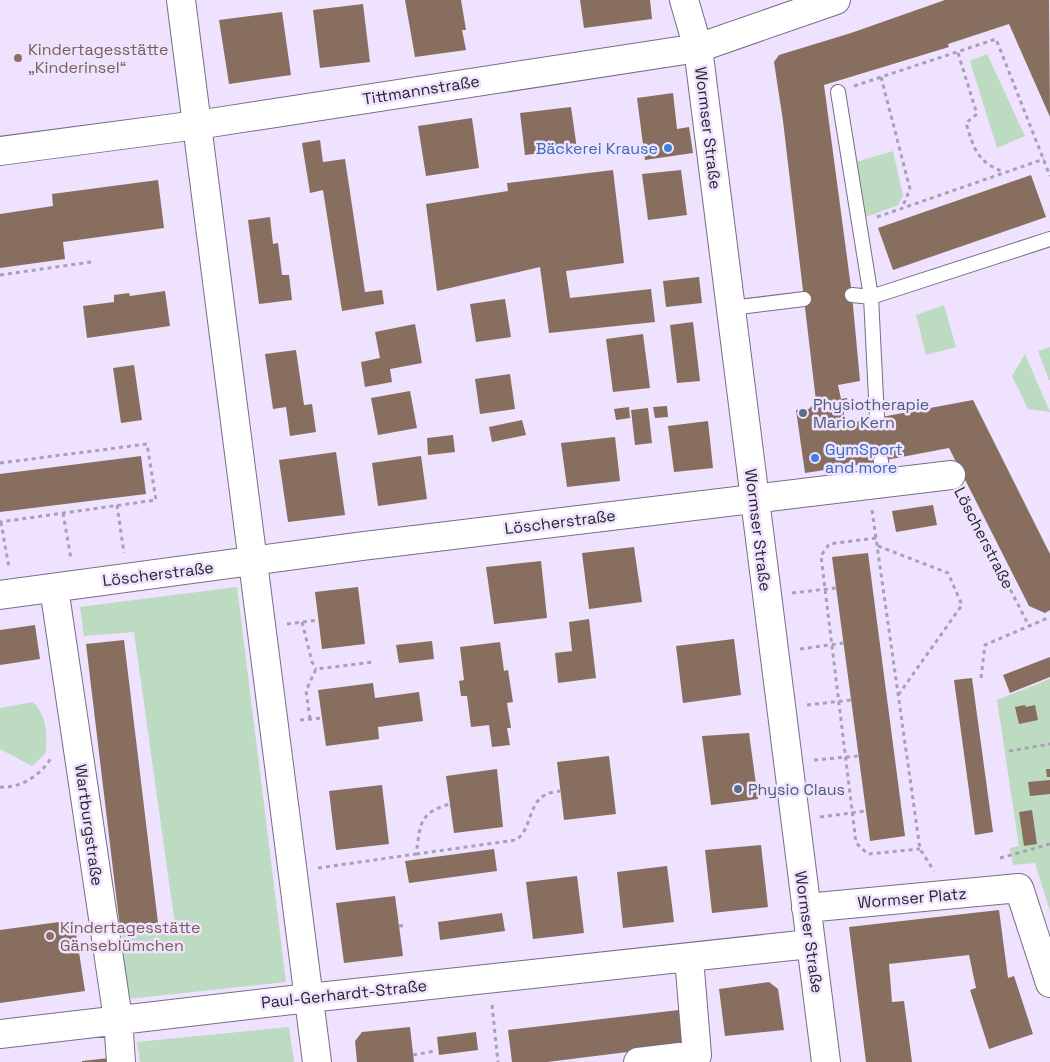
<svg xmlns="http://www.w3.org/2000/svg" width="1050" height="1062" font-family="'Space Grotesk',sans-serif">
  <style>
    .green { fill: #bcdbc1 }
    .building { fill: #876e5e }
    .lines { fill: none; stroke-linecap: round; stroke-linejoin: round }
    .service-casing { stroke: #786d85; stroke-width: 16 }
    .minor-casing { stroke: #786d85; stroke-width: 30 }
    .tertiary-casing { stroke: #786d85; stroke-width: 30 }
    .path { stroke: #a9a0b5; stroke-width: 3; stroke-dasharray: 4 4; stroke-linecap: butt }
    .service { stroke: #fff; stroke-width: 14 }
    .minor { stroke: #fff; stroke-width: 28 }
    .tertiary { stroke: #fff; stroke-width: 28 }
    .education-dot { fill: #8d6e63; stroke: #eee2fe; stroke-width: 2 }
    .shop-dot { fill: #3f7fe0; stroke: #eee2fe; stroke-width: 2 }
    .service-dot { fill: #5c6f8a; stroke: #eee2fe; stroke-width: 2 }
    .labels { text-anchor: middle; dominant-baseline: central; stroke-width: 5; stroke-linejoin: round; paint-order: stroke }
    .education-label { font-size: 16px; fill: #785e54; stroke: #eee2fe; text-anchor: start }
    .street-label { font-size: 16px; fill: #29252f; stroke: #eee2fe }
    .shop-label { font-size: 16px; fill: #366cbe; stroke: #eee2fe; text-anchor: end }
    .service-label { font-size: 16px; fill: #4e5e75; stroke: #eee2fe; text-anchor: start }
  </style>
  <rect width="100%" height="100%" fill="#eee2fe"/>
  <path class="green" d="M 987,54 L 1025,136 L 997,148 L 970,61 Z
    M 893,151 L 903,196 L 898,205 L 866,217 L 861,212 L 856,162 Z
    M 944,305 L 956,347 L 926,355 L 916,315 Z
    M 1050,347 L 1050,380 L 1049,380 L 1038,351 Z
    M 1025,354 L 1050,412 L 1028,409 L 1012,376 Z
    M 237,587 L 286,982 L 127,999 L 122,933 L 175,925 L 134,632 L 84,636 L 80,607 Z
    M 1050,679 L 1050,911 L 1035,863 L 1013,865 L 1010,848 L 1019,846 L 997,700 Z
    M 33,702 C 47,716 48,735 45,754 L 32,766 L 0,749 L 0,708 Z
    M 289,1027 L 294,1062 L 140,1062 L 137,1042 Z"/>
  <path class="building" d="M 405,0 L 461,0 L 466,30 L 462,30 L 466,50 L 415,57 Z
    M 580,0 L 650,0 L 652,19 L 584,28 Z
    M 945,0 L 1049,0 L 1050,117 L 1009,24 L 948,44 L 949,47 L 824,85 L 852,295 L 860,381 L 838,385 L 841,399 L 847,398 L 849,411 L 844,412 L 844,424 L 973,400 L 1050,554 L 1050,610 L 1045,613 L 1029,606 L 949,448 L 870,463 L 805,473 L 796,410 L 809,409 L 816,401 L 783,121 L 774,62 L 779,55 L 851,33 Z
    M 363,4 L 370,62 L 320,68 L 313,10 Z
    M 282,12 L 291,75 L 229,84 L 219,20 Z
    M 673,93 L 677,129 L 689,127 L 693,153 L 645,160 L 637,98 Z
    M 571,107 L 577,149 L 525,155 L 520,113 Z
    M 472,118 L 479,168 L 426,176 L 418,126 Z
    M 320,140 L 323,162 L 345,159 L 365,292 L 382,290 L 384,304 L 342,311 L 323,190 L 310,193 L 302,143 Z
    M 613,170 L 624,263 L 566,271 L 570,298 L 651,289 L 655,322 L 549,333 L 540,267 L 437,291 L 426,204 L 508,191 L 507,183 Z
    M 681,170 L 687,215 L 648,220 L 642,174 Z
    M 1031,175 L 1046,217 L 893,270 L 878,228 Z
    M 158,180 L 164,228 L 63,242 L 65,259 L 0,268 L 0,214 L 53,206 L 52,194 Z
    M 270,217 L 273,244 L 278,243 L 282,275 L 289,275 L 292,300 L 259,304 L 248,220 Z
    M 699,277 L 702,303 L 666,307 L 663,281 Z
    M 165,291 L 170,326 L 87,338 L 83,306 L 114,302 L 114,295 L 129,293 L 130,296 Z
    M 505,299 L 511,337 L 476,342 L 470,304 Z
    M 693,322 L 700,381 L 677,383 L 670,325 Z
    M 415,324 L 422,363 L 390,369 L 392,382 L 365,387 L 361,362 L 380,358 L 375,332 Z
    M 643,334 L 650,388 L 613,392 L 606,339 Z
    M 296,350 L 304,405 L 312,404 L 316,432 L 290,436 L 286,407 L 273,409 L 265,354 Z
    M 134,365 L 142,420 L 121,423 L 113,368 Z
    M 510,374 L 515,409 L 480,414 L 475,379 Z
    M 410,391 L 417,428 L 378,435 L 371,398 Z
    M 667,406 L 668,417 L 655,418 L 653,407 Z
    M 629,407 L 630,418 L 616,420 L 614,409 Z
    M 648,408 L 652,443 L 635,445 L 631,410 Z
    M 522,420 L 526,435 L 492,442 L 489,427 Z
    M 708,421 L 713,468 L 674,472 L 668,426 Z
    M 453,435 L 455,452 L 428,455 L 427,438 Z
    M 615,437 L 620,481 L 567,487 L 561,443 Z
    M 336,452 L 345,515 L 288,522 L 279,460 Z
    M 141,456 L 146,494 L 0,512 L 0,474 Z
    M 421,456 L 427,499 L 378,506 L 372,463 Z
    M 933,505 L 937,525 L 896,532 L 892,511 Z
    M 634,547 L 642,602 L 589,609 L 582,553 Z
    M 868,553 L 905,836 L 870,841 L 832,557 Z
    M 541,561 L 547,618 L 494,624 L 486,567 Z
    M 358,587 L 365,644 L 322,649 L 315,592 Z
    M 589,619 L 596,678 L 558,683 L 555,653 L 572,651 L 569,622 Z
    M 35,625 L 40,659 L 0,665 L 0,630 Z
    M 734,639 L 741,695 L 683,703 L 676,646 Z
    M 124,640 L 158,923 L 120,928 L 86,644 Z
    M 432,641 L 434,659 L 399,663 L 396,645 Z
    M 500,642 L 504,671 L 508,670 L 513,702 L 507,703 L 511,728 L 507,728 L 510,745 L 492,747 L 489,725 L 471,727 L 467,696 L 461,696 L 459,681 L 464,680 L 460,647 Z
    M 1050,657 L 1050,677 L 1010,693 L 1003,675 Z
    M 972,678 L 993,832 L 975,835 L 954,680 Z
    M 373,683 L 375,698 L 419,692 L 423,721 L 378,727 L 379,739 L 326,746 L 318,690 Z
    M 1025,705 L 1026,707 L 1035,705 L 1038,720 L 1019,724 L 1015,707 Z
    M 749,733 L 758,799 L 711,805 L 702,736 Z
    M 609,756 L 616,814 L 564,820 L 557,762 Z
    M 497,769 L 503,827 L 454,833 L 446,776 Z
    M 1046,769 L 1050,769 L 1050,777 L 1047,777 Z
    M 1050,780 L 1050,794 L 1030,796 L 1028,782 Z
    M 382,785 L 389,844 L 336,850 L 329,791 Z
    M 1032,810 L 1037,844 L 1024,846 L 1019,812 Z
    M 761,845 L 768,907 L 712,913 L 705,850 Z
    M 494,849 L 497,871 L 409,883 L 405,861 Z
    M 667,866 L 674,922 L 623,928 L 617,872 Z
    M 577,876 L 584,933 L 533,939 L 526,882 Z
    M 395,896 L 403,956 L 344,963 L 336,903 Z
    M 999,910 L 1008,978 L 1014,976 L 1033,1034 L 989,1049 L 970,990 L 976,988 L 969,955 L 889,964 L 892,1002 L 904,1001 L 912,1062 L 866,1062 L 849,927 Z
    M 502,913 L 505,931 L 440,940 L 438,922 Z
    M 74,920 L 85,991 L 0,1003 L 0,930 Z
    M 769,982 L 778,989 L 784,1030 L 725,1036 L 719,989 Z
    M 679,1010 L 684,1045 L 547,1062 L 512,1062 L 508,1030 Z
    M 410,1027 L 414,1062 L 357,1062 L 355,1041 L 362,1032 Z
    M 476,1032 L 478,1050 L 439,1055 L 437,1037 Z
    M 109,1058 L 110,1062 L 82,1062 L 82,1061 Z"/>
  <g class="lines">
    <defs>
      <path id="service" d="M 838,92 L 871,297 L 877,418
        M 852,295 L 871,297 L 1050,239
        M 731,308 L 804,299
        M 881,461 L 883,483"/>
      <path id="minor" d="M 181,0 L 317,1062
        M 684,0 L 698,48 L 826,1062
        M 54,588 L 118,1019 L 121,1062
        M 0,595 L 363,546 L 951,475
        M 806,908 L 1019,888 L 1050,983
        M 0,1034 L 309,998 L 810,944
        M 638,1062 L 697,1055 L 689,958"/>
      <path id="tertiary" d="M 0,151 L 197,125 L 698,48 L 836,0"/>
    </defs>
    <use href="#service" class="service-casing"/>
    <use href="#minor" class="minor-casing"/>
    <use href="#tertiary" class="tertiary-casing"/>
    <path class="path" d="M 958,53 L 977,114 L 966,123 C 974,149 977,162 1004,172
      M 881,77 L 910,189 L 902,208
      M 854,86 L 996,39 L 1050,176
      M 877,217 L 1044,159
      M 0,275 L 91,262
      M 0,463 L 147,444 L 156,500 L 0,522
      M 963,497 L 1029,626
      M 117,505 L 124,553
      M 872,510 L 920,849 L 934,871
      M 63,513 L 71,559
      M 1,522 L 9,568
      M 876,538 L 829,544 L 821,556 L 856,843 L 868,854 L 920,849
      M 878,546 L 948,573 L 962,605 L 899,694
      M 792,593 L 836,588
      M 302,622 L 312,662 L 316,669
      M 287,624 L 318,620
      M 800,649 L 844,643
      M 981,678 L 985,645 L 1050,617
      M 807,705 L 851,700
      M 310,719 L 306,691 L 316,669 L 374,662
      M 300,720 L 322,718
      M 1009,751 L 1050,744
      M 814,760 L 858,756
      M 0,787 C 20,789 43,774 52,756
      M 820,817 L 866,811
      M 416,854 L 516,840 C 532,829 528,804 545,795 C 549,792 556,792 560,791
      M 1000,858 L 1050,844
      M 318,868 L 416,854 C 421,824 418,813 450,804
      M 399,926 L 406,925
      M 492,1005 L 498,1062
      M 413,1055 L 435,1051"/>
    <use href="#service" class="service"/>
    <use href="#minor" class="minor"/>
    <use href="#tertiary" class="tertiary"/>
  </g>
  <g class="education-dot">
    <circle cx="18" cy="58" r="5"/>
    <circle cx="50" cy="936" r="5"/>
  </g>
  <g class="shop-dot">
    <circle cx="668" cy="148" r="5"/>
    <circle cx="815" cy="458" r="5"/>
  </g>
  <g class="service-dot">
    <circle cx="803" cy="413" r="5"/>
    <circle cx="738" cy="789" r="5"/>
  </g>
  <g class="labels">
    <g class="education-label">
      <text x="28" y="49">Kindertagesstätte<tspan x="28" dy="18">„Kinderinsel“</tspan></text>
      <text x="60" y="927">Kindertagesstätte<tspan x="60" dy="18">Gänseblümchen</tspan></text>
    </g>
    <g class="street-label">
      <text transform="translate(421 90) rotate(-9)">Tittmannstraße</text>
      <text transform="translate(708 128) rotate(83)">Wormser Straße</text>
      <text transform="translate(560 522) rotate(-7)">Löscherstraße</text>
      <text transform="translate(758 530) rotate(83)">Wormser Straße</text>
      <text transform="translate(984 538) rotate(63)">Löscherstraße</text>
      <text transform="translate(158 574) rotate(-7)">Löscherstraße</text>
      <text transform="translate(89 825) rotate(82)">Wartburgstraße</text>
      <text transform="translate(912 898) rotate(-5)">Wormser Platz</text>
      <text transform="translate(809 932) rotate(82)">Wormser Straße</text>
      <text transform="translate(344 994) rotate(-6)">Paul-Gerhardt-Straße</text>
    </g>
    <g class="shop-label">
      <text x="658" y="148">Bäckerei Krause</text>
      <text x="825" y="449" text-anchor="start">GymSport<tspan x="825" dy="18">and more</tspan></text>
    </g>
    <g class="service-label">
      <text x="813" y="404">Physiotherapie<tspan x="813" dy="18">Mario Kern</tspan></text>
      <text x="748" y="789">Physio Claus</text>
    </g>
  </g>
</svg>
